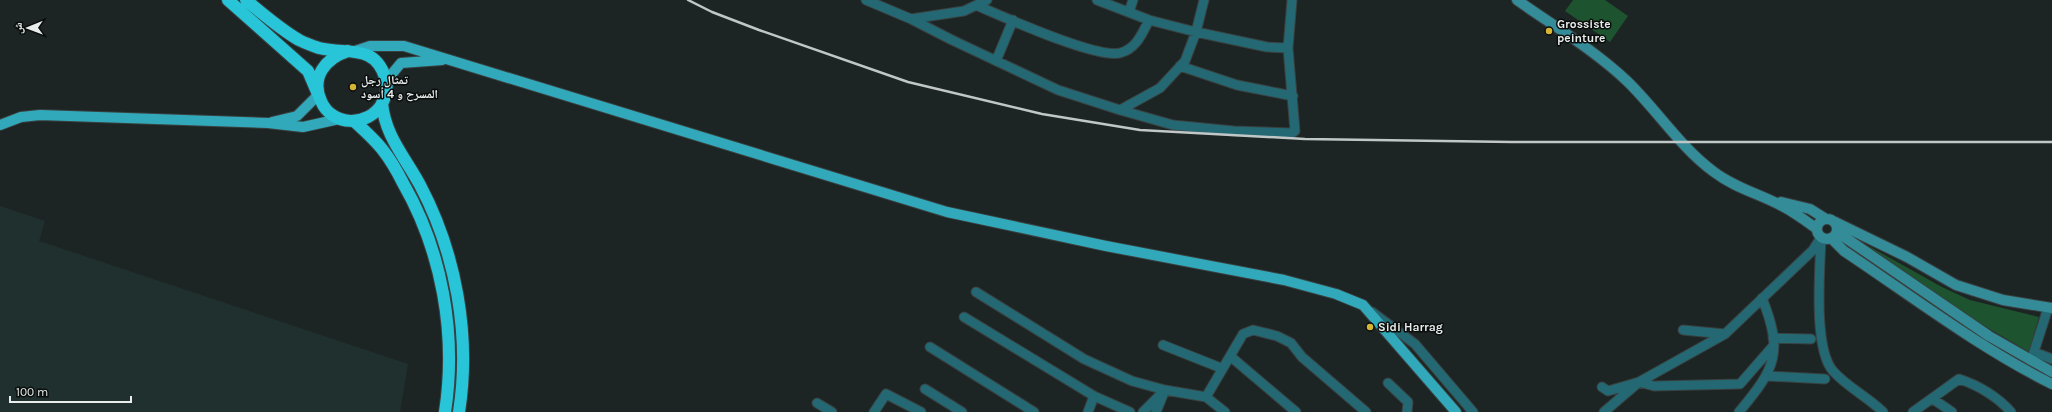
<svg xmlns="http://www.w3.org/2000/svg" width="2052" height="412" font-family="Karla,'Noto Naskh Arabic',sans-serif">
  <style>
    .built { fill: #20302e }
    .green { fill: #1d532f }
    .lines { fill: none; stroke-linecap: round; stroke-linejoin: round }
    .street-casing { stroke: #394040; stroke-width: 11 }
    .secondary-casing { stroke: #394040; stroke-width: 12 }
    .primary-casing { stroke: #394040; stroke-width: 12 }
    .highway-casing { stroke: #394040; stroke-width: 14 }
    .street { stroke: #236872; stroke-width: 9 }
    .secondary { stroke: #358c99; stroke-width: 10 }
    .primary { stroke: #31a9ba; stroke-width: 10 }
    .highway { stroke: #28c4d8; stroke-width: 12 }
    .rail { stroke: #c1c7c6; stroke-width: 2.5 }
    .poi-dot { fill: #d5b534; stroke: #090d0c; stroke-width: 1.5 }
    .labels { text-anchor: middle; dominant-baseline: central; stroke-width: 3; stroke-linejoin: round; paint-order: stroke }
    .poi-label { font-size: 12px; font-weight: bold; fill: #e8edec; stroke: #090d0c; text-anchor: start }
  </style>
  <rect width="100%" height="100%" fill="#1d2424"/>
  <path class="built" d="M 0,206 L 45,221 L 39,241 L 408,364 L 400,412 L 0,412 Z"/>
  <path class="green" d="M 1573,0 L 1605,0 L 1628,16 L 1610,42 L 1565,11 Z
    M 1856,239 L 1942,287 L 1970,300 L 2039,317 L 2029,352 L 1981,324 Z"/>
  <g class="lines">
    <defs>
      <path id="street" d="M 866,0 L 911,19 L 952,40 L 1058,90 L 1120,110 L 1160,88 L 1185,61 L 1196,32 L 1204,0
        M 1097,0 L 1149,20 L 1196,32 L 1267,47 L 1288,48
        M 978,6 C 1004,17 1096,59 1120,53 C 1136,49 1142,34 1149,20
        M 1129,12 L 1133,0
        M 911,19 L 964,11 L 987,0
        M 996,61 L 1013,20
        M 1180,66 L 1237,85 L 1293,96
        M 1120,110 L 1173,125 L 1234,131 L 1292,133 L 1295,131 L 1288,48 L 1292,0
        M 1821,238 C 1820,269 1813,348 1833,371 C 1847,387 1868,397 1883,412
        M 976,292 L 1084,359 L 1132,381 L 1165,390 L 1206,397 L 1225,412
        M 1372,312 L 1415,344 L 1473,412
        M 964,317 L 1094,396 L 1130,412
        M 1683,330 L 1725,334 L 1813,250 L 1820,239
        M 1773,338 L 1811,339
        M 1163,345 L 1221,368
        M 930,347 L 1034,412
        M 2034,352 L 2052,359
        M 1230,356 L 1296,412
        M 2031,361 L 2048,308
        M 1767,376 L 1825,379
        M 1388,383 L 1408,402 L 1407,412
        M 1602,387 L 1608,391 L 1639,382 L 1654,386 L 1740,384 L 1774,345
        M 925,389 L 962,412
        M 1206,397 L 1243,334 L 1253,330 L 1277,336 L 1291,343 L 1302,357 L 1366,412
        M 1933,399 L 1952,412
        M 817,403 L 832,412
        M 874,412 L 886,394 L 921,412
        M 1088,412 L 1094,396
        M 1143,412 L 1165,390 L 1156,412
        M 1604,412 L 1639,382 L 1725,334
        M 1739,412 C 1775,369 1784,353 1762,298
        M 1913,412 L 1959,379 C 1978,385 1998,397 2011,412"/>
      <path id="secondary" d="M 1517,0 C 1554,26 1594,50 1627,81 C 1657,110 1680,147 1714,172 C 1735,188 1760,194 1782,206 C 1794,212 1806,221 1817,229
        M 1781,202 L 1810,209 L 1826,219
        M1817 229a10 10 0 1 1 20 0a10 10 0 1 1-20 0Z
        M 1833,221 L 1907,257 L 1956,285 L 2003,300 L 2052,308
        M 1837,232 L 1989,336 L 2052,372
        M 1831,238 L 1844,251 C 1913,297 1978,347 2052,384"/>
      <path id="primary" d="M 355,51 L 370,46 L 404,46 L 947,212 L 1106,246 L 1284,280 L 1336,294 L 1363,305 L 1456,412
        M 386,81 L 401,63 L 442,60
        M 272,122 L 297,116 L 318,95
        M 0,125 L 21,117 L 40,115 L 268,123 L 303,127 L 339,119"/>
      <path id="highway" d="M 228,0 L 308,71 L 317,92
        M 246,0 C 263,14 280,29 299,40 C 305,43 313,46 319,48 C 346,55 374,43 385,77 C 388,86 386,96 382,104 C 368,127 332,127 321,101 C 310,77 326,58 348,51
        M 382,103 C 385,136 405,157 420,185 C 456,253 471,336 459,412
        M 354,121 C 364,130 374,139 382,149 C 390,159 397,171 403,183 C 442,251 457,334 445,412"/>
    </defs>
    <use href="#street" class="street-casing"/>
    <use href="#secondary" class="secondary-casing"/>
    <use href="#primary" class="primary-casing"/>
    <use href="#highway" class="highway-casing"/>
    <use href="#street" class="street"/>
    <use href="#secondary" class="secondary"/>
    <use href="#primary" class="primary"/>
    <use href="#highway" class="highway"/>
    <path class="rail" d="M 688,0 L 712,12 L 759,30 L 908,82 L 1042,114 L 1140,130 L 1305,139 L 1512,142 L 2052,142"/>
  </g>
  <g class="poi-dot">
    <circle cx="1549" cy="31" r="4"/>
    <circle cx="353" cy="87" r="4"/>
    <circle cx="1370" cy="327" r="4"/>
  </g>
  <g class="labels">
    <g class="poi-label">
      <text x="1557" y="24">Grossiste<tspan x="1557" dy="14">peinture</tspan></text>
      <text x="361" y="80">تمثال رجل<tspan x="361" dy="14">المسرح و 4 أسود</tspan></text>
      <text x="1378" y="327">Sidi Harrag</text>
    </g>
  </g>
  <g transform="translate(28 28) rotate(269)" stroke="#090d0c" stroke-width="3" paint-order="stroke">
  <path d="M0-3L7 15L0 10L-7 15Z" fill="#e8edec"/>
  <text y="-6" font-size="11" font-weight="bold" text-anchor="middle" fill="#e8edec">ش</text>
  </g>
  <path d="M10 396v6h121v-6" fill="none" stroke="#e8edec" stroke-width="2"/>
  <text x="16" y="396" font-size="12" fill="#e8edec" stroke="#090d0c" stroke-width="3" paint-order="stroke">100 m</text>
</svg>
